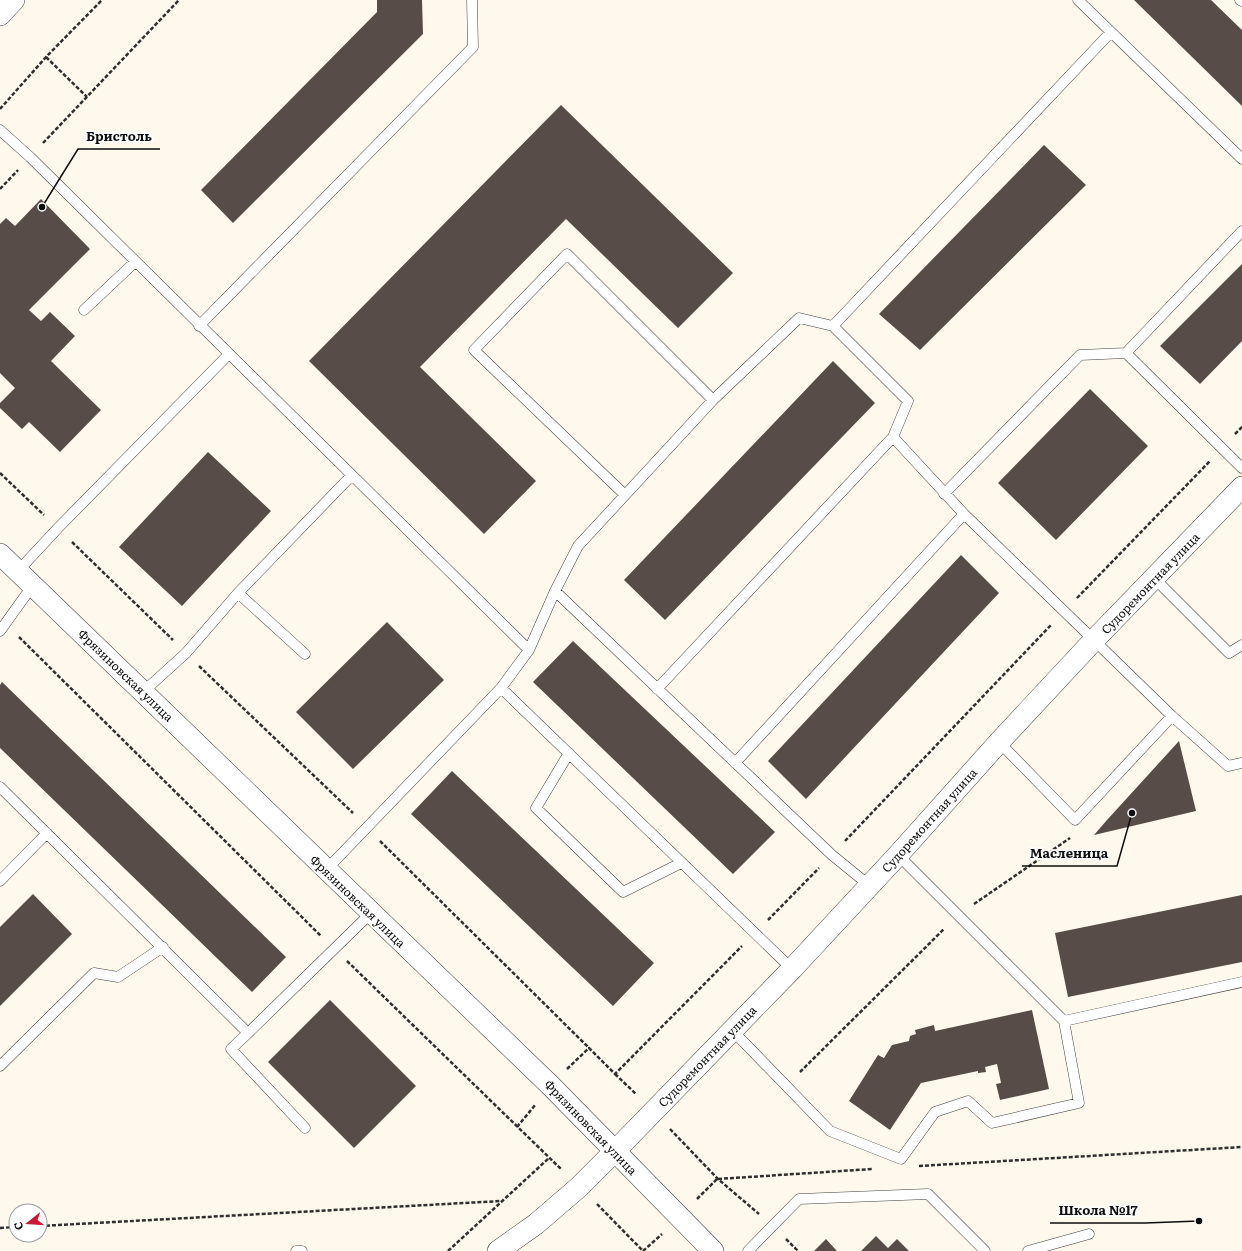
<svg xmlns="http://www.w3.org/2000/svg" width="1242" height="1251" font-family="Literata,serif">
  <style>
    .building { fill: #574c48 }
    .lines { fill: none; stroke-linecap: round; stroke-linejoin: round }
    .lane-casing { stroke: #404040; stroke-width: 11 }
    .street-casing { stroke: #404040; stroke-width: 22 }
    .path { stroke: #2f2f2f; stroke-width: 2.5; stroke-dasharray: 4 2; stroke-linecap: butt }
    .lane { stroke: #fff; stroke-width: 10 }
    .street { stroke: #fff; stroke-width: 21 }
    .labels { text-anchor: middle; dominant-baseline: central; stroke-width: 4; stroke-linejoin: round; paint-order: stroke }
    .street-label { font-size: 12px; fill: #0d0d0d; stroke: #fff }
    .leader { fill: none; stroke: #0d0d0d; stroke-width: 1.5 }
    .callout-dot { fill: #0d0d0d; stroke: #fff; stroke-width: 1.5 }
    .callout-label { font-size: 13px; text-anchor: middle; font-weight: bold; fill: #0d0d0d; stroke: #fff; stroke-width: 4; stroke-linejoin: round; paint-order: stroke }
  </style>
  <rect width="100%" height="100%" fill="#fff9ed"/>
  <path class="building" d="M 377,0 L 422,0 L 423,34 L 233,223 L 201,190 L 377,12 Z
    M 1134,0 L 1211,0 L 1242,30 L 1242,106 Z
    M 561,105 L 733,273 L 678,328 L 566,219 L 420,367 L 536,481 L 484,534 L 309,361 Z
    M 1044,145 L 1086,185 L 920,350 L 879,314 Z
    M 41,199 L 90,249 L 29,310 L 41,321 L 50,312 L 75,336 L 51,361 L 101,410 L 60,452 L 29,422 L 22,429 L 0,408 L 0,403 L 15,388 L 0,373 L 0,224 L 6,218 L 15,226 Z
    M 1242,264 L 1242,341 L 1200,384 L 1160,346 Z
    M 833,361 L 875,403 L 665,620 L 624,580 Z
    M 1090,389 L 1148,446 L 1056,540 L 998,483 Z
    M 208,452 L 271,511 L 182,606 L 119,547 Z
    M 961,555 L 999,593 L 806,799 L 768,761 Z
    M 387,622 L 444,680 L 353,769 L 296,712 Z
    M 573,641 L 775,832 L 733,874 L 533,682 Z
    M 2,682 L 286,957 L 252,992 L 0,748 L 0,685 Z
    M 1179,741 L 1196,811 L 1094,835 L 1107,820 Z
    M 452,771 L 654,963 L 613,1006 L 411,814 Z
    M 33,894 L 72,934 L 0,1006 L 0,927 Z
    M 1242,895 L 1242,962 L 1068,997 L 1055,933 Z
    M 330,1000 L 416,1086 L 354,1148 L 268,1062 Z
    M 1032,1010 L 1049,1089 L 1000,1100 L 996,1084 L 1001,1083 L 997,1064 L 985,1067 L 986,1072 L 978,1073 L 978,1071 L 921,1083 L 890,1130 L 849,1101 L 878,1055 L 884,1058 L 892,1045 L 909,1041 L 910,1036 L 916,1034 L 915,1030 L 934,1025 L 935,1031 Z
    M 876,1236 L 888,1248 L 897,1239 L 909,1251 L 861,1251 Z
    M 826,1239 L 837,1251 L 814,1251 Z"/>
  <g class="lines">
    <defs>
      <path id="lane" d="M 1078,0 L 1242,159
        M 1240,0 L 1242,1
        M 0,130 L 30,157 L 529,650 L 555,591 L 578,546 L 713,400 L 799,318 L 833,326 L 1111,32
        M 1242,231 L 1126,353 L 1242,468
        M 84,310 L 135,262
        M 199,326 L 473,47 L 472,0
        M 833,326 L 908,401 L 893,437
        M 944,494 L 1080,355 L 1126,353
        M 625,495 L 474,350 L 567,254 L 713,400
        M 18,571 L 58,528 L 229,354
        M 1154,578 L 1229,653 L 1242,645
        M 555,591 L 832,855 L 870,886
        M 238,593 L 305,654
        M 0,631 L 33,585
        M 501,688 L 529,650
        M 657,689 L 893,437 L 964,514 L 1172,716 L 1228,766 L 1242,763
        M 143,692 L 186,653 L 238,593 L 352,475
        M 999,742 L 1075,820 L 1172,716
        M 569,753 L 536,808 L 623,892 L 681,863
        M 735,763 L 964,514
        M 0,787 L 248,1033 L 371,913
        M 898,855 L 1064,1021 L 1242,982
        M 326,870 L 501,688 L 792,969
        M 0,881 L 47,833
        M 732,1030 L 830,1131 L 901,1159 L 935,1112 L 968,1101 L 992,1123 L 1079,1103 L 1064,1021
        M 248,1033 L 231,1049 L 305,1128
        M 0,1066 L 94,973 L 118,977 L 163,947
        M 296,1251 L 302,1251
        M 748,1251 L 799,1199 L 928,1194 L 985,1251
        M 1028,1251 L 1089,1234"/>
      <path id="street" d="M 0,15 L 14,0
        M 0,554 L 551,1086 L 713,1251
        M 498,1251 L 536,1224 L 579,1187 L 615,1151 L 792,969 L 898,855 L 999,742 L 1095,639 L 1242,487"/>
    </defs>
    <use href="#lane" class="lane-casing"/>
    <use href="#street" class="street-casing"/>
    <path class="path" d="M 46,57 L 87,97
      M 0,109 L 46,57 L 102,0
      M 43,143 L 179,0
      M 0,189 L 18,170
      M 1235,434 L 1242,427
      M 0,473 L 44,515
      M 72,542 L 173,640
      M 1077,598 L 1210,461
      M 19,637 L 321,936
      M 199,666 L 353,813
      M 380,841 L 589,1048
      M 845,841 L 1051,625
      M 974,904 L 1070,838
      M 768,920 L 819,868
      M 347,961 L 562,1170
      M 567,1069 L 589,1048 L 615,1074 L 742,946
      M 800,1072 L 944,929
      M 615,1074 L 636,1094
      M 517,1127 L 536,1104
      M 670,1129 L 718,1179 L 759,1214
      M 919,1166 L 1242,1147
      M 718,1179 L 872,1169
      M 697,1199 L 717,1179
      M 597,1204 L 643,1251
      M 40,1226 L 501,1201
      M 0,1228 L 16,1227
      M 786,1239 L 798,1251
      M 448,1251 L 549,1158
      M 643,1251 L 662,1234"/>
    <use href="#lane" class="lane"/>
    <use href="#street" class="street"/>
  </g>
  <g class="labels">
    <g class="street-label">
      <text transform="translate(1150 583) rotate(-46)">Судоремонтная улица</text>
      <text transform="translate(126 675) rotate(44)">Фрязиновская улица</text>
      <text transform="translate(929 820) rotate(-48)">Судоремонтная улица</text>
      <text transform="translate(358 901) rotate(44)">Фрязиновская улица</text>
      <text transform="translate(707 1056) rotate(-46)">Судоремонтная улица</text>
      <text transform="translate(591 1127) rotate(46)">Фрязиновская улица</text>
    </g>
  </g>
  <path class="leader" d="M42 207L78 149H160M1132 813L1117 866H1022M1199 1221L1145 1223H1050"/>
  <g class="callout-dot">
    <circle cx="42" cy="207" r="4"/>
    <circle cx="1132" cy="813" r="4"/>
    <circle cx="1199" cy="1221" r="4"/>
  </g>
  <g class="callout-label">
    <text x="119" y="141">Бристоль</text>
    <text x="1069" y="858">Масленица</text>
    <text x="1098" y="1215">Школа №17</text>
  </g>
  <g transform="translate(28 1223) rotate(253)"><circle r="19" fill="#ffffff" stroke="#9e9e9e"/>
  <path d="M0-3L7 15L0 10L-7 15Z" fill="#ca1837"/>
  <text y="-6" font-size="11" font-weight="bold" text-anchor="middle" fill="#0d0d0d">С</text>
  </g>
</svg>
